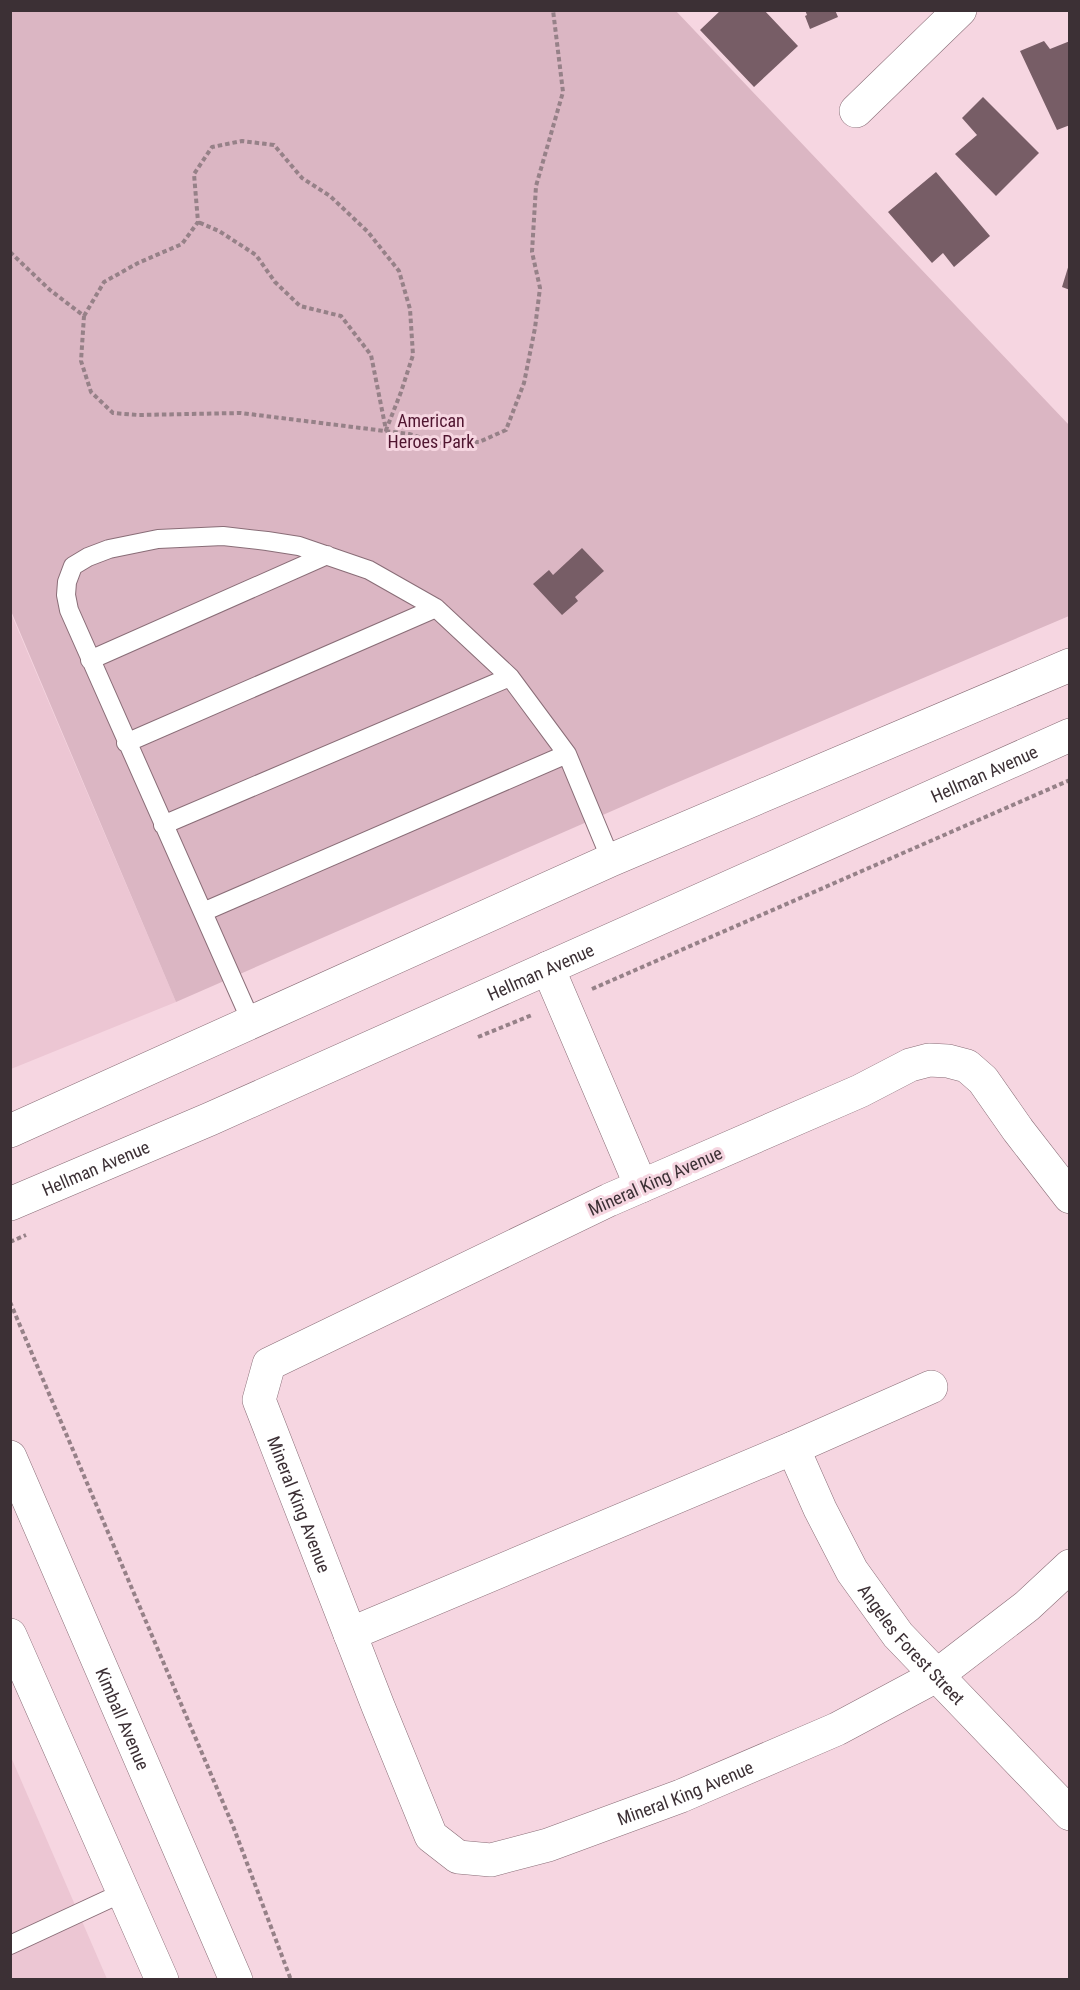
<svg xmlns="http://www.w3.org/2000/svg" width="1080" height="1990" font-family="'Roboto Condensed',sans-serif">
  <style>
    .built { fill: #ecc6d3 }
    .green { fill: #dbb6c3 }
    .building { fill: #775d66 }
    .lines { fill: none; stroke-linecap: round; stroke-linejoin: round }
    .lane-casing { stroke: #896d77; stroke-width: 20 }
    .street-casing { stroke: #896d77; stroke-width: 34 }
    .secondary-casing { stroke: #896d77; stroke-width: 34 }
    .path { stroke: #968188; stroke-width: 4; stroke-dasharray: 4.5 3; stroke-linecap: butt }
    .lane { stroke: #fff; stroke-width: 18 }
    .street { stroke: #fff; stroke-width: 33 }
    .secondary { stroke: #fff; stroke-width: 33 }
    .labels { text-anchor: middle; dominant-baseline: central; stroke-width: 6; stroke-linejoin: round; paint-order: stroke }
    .park-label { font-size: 18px; fill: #501530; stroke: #f6d6e1 }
    .street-label { font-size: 18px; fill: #3c3035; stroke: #f6d6e1 }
  </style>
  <rect width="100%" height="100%" fill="#f6d6e1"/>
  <path class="built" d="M 10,611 L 176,1002 L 11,1069 L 10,1069 Z
    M 11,1757 L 107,1979 L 11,1979 Z"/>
  <path class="green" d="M 11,11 L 676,11 L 1069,425 L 1069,616 L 669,786 L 176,1002 L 11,611 Z"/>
  <path class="building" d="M 721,10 L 764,10 L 798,46 L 754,87 L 700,30 Z
    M 805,10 L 835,10 L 838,17 L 810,29 L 805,16 L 807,15 Z
    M 1044,41 L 1050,49 L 1070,41 L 1070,125 L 1057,130 L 1020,51 Z
    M 983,97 L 1039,153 L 996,196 L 955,154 L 977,135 L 962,118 Z
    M 936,172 L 990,236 L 954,267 L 943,253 L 932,263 L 888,212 Z
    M 1070,261 L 1070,290 L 1062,287 Z
    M 582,548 L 604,571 L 575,597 L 578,601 L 562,615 L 533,584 L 549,570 L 553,575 Z"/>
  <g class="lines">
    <defs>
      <path id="lane" d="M 90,660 L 327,555
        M 126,743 L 436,608
        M 163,825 L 510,677
        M 203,912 L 567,754
        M 251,1021 L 69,610 L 66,595 L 67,582 L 73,566 L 88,557 L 109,549 L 158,539 L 223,536 L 267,541 L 299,546 L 369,570 L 436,608 L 510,677 L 567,754 L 611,860
        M 10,1945 L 124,1892"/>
      <g id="street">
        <path d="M 856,111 L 960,10"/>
        <path d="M 548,968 L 641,1186"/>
        <path id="s1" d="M 1070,1197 L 1018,1130 L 983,1080 L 967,1066 L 948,1061 L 929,1060 L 910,1065 L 860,1091 L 609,1200 L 269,1364 L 259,1400 L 378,1706 L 431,1836 L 458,1857 L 491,1860 L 548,1845 L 681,1796 L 837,1729 L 936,1676 L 1027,1606 L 1070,1566"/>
        <path id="s2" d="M 793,1448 L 820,1509 L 852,1571 L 898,1635 L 1070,1814"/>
        <path d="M 350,1634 L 793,1448 L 931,1387"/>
      </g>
      <g id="secondary">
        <path d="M 10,1131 L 611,860 L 1070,665"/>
        <path id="s3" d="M 10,1204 L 210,1119 L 1070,735"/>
        <path id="s4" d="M 10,1457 L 236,1980"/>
        <path d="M 10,1635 L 162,1980"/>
      </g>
    </defs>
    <use href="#lane" class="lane-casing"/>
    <use href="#street" class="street-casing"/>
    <use href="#secondary" class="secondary-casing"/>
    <path class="path" d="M 10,252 L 50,290 L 84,316 L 81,361 L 91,392 L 113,413 L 138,415 L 241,413 L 409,434 L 440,443 L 479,442 L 506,430 L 524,383 L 535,328 L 540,288 L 532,252 L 536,186 L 563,92 L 553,10
      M 84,316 L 104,282 L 138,263 L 182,244 L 198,222 L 194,174 L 212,147 L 242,141 L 274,145 L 302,178 L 330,196 L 368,232 L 399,271 L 410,309 L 413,355 L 401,392 L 386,430 L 371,355 L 341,316 L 300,306 L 275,282 L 256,255 L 219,231 L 198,222
      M 592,989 L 1070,780
      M 478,1037 L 532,1015
      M 10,1242 L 26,1235
      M 10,1302 L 233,1826 L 291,1980"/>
    <use href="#lane" class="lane"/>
    <use href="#street" class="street"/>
    <use href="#secondary" class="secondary"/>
  </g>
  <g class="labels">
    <g class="park-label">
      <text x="431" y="420">American<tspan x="431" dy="21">Heroes Park</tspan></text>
    </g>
    <g class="street-label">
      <text stroke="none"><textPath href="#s3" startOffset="1065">Hellman Avenue</textPath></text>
      <text stroke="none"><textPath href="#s3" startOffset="579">Hellman Avenue</textPath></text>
      <text stroke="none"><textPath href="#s3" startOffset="93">Hellman Avenue</textPath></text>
      <text transform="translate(655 1181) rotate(-24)">Mineral King Avenue</text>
      <text stroke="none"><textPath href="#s1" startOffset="1082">Mineral King Avenue</textPath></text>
      <text stroke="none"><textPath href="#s2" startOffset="231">Angeles Forest Street</textPath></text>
      <text stroke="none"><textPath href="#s4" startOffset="285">Kimball Avenue</textPath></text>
      <text stroke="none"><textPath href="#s1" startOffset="1712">Mineral King Avenue</textPath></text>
    </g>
  </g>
  <rect width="1080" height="1990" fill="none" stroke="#3c3035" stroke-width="24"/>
</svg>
